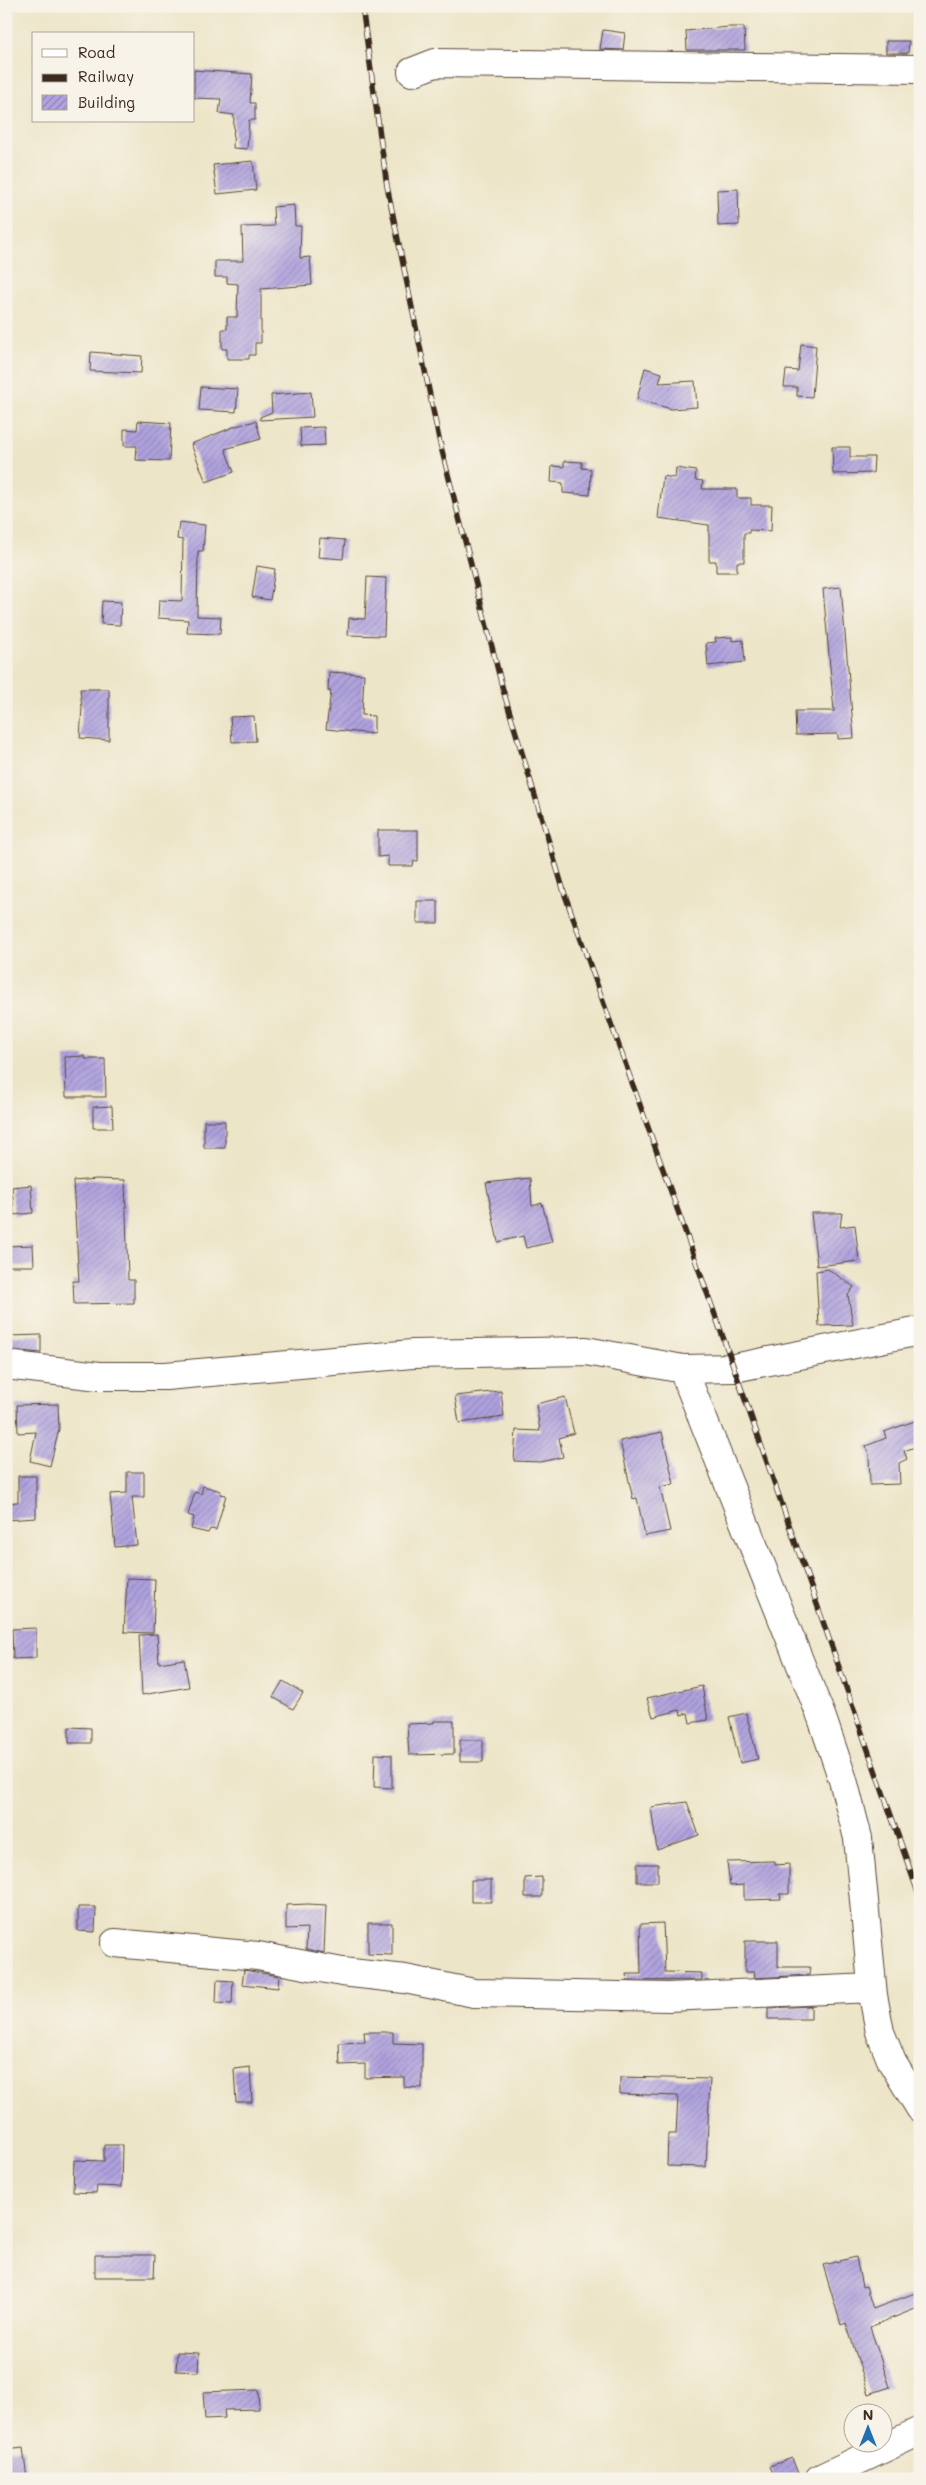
<svg xmlns="http://www.w3.org/2000/svg" width="926" height="2485" font-family="Mali,sans-serif">
  <style>
    .building { fill: url(#building-hatch) }
    .lines { fill: none; stroke-linecap: round; stroke-linejoin: round }
    .minor-casing { stroke: #564638; stroke-width: 30 }
    .minor { stroke: #fff; stroke-width: 28 }
    .rail-casing { stroke: #3b2a1e; stroke-width: 5.5 }
    .rail { stroke: #f7f3e8; stroke-width: 4; stroke-dasharray: 11; stroke-linecap: butt }
  </style>
  <defs>
    <pattern id="building-hatch" width="6" height="6" patternUnits="userSpaceOnUse" patternTransform="scale(1.25)"><rect width="6" height="6" fill="#afa2df"/><path d="M-1 1l2-2M0 6l6-6M5 7l2-2" fill="none" stroke="#9084b4"/></pattern>
  </defs>
  <rect width="100%" height="100%" fill="#f7f3e8"/>
  <filter id="ink" filterUnits="userSpaceOnUse"><feTurbulence type="fractalNoise" baseFrequency=".02" numOctaves="2"/><feDisplacementMap in="SourceGraphic" scale="10" xChannelSelector="R" yChannelSelector="G"/><feConvolveMatrix kernelMatrix="1 2 1 2 8 2 1 2 1" color-interpolation-filters="sRGB"/></filter>
  <filter id="wash" filterUnits="userSpaceOnUse"><feTurbulence type="fractalNoise" baseFrequency=".0096" numOctaves="4" result="noise"/><feDisplacementMap in="SourceGraphic" scale="20" xChannelSelector="R" yChannelSelector="G"/><feGaussianBlur stdDeviation="1.12" result="paint"/><feColorMatrix in="noise" values="0 0 0 0 0 0 0 0 0 0 0 0 0 0 0 0 0 1.4 0 .05"/><feComposite in="paint" operator="in"/></filter>
  <g filter="url(#wash)">
    <rect width="100%" height="100%" fill="#ede5c8"/>
    <g id="blocks">
      <path class="building" d="M 729,27 L 744,27 L 745,50 L 687,50 L 686,31 Z
        M 603,30 L 625,33 L 623,50 L 600,49 Z
        M 886,41 L 909,41 L 908,53 L 886,53 Z
        M 194,70 L 252,74 L 250,103 L 255,103 L 255,120 L 249,120 L 247,149 L 233,148 L 234,115 L 219,113 L 221,99 L 194,98 Z
        M 253,161 L 256,190 L 217,194 L 213,165 Z
        M 738,189 L 739,225 L 718,226 L 717,190 Z
        M 294,205 L 295,226 L 301,226 L 300,258 L 310,257 L 312,285 L 261,289 L 261,343 L 255,343 L 255,355 L 249,355 L 249,359 L 227,359 L 227,349 L 222,349 L 222,329 L 227,329 L 227,317 L 237,317 L 238,284 L 227,283 L 227,277 L 215,277 L 215,261 L 243,261 L 242,227 L 274,226 L 273,207 Z
        M 801,344 L 816,346 L 812,397 L 797,396 L 797,387 L 784,387 L 786,370 L 798,371 Z
        M 91,352 L 142,356 L 141,373 L 90,371 Z
        M 645,368 L 662,373 L 659,383 L 695,381 L 697,407 L 671,409 L 637,399 Z
        M 201,387 L 238,389 L 236,412 L 199,410 Z
        M 311,392 L 313,417 L 260,420 L 260,417 L 272,412 L 271,395 Z
        M 138,421 L 171,423 L 169,461 L 136,460 L 137,446 L 124,446 L 124,429 L 137,430 Z
        M 256,421 L 261,439 L 225,449 L 234,472 L 206,482 L 191,444 L 236,426 Z
        M 324,427 L 325,445 L 301,446 L 300,428 Z
        M 832,447 L 850,447 L 850,457 L 874,457 L 873,473 L 833,474 Z
        M 564,461 L 582,462 L 582,468 L 591,469 L 590,495 L 563,493 L 563,483 L 551,482 L 552,466 L 564,467 Z
        M 676,468 L 696,471 L 695,480 L 703,481 L 702,489 L 737,489 L 737,498 L 751,498 L 751,505 L 772,505 L 771,531 L 749,530 L 749,533 L 744,533 L 744,562 L 737,562 L 737,572 L 716,572 L 716,561 L 709,561 L 709,525 L 658,518 L 663,476 L 675,478 Z
        M 179,522 L 205,525 L 203,551 L 198,551 L 197,616 L 221,617 L 220,634 L 187,633 L 188,620 L 158,618 L 159,600 L 182,601 L 183,540 L 177,539 Z
        M 320,538 L 345,540 L 343,559 L 318,557 Z
        M 257,566 L 275,569 L 270,600 L 252,597 Z
        M 367,577 L 386,578 L 384,636 L 348,635 L 349,618 L 365,619 Z
        M 841,587 L 854,738 L 838,739 L 838,734 L 796,735 L 795,711 L 834,711 L 823,589 Z
        M 102,601 L 121,602 L 120,625 L 101,624 Z
        M 732,637 L 732,641 L 743,640 L 745,662 L 708,666 L 706,643 L 716,642 L 715,638 Z
        M 329,672 L 364,674 L 362,715 L 374,716 L 374,734 L 326,729 L 331,691 L 328,691 Z
        M 80,689 L 109,689 L 109,740 L 80,738 L 82,707 Z
        M 254,716 L 256,741 L 232,742 L 230,717 Z
        M 378,830 L 418,830 L 418,861 L 414,861 L 413,866 L 388,866 L 388,856 L 378,857 Z
        M 417,901 L 438,901 L 438,923 L 417,923 Z
        M 85,1056 L 85,1059 L 105,1059 L 106,1097 L 66,1097 L 65,1057 Z
        M 112,1106 L 113,1128 L 93,1128 L 93,1107 Z
        M 204,1121 L 225,1121 L 225,1148 L 204,1148 Z
        M 530,1178 L 532,1206 L 542,1203 L 552,1242 L 526,1248 L 523,1236 L 498,1242 L 486,1183 Z
        M 97,1179 L 125,1180 L 128,1280 L 134,1280 L 134,1303 L 74,1304 L 73,1281 L 79,1281 L 73,1181 Z
        M 31,1185 L 33,1213 L 14,1215 L 12,1187 Z
        M 811,1213 L 842,1213 L 840,1227 L 855,1225 L 859,1261 L 817,1266 Z
        M 33,1245 L 34,1266 L 6,1266 L 6,1246 Z
        M 828,1269 L 854,1287 L 848,1295 L 853,1325 L 819,1326 L 816,1271 Z
        M 41,1335 L 41,1353 L 9,1350 L 9,1336 Z
        M 501,1391 L 504,1417 L 459,1423 L 455,1396 Z
        M 565,1397 L 574,1433 L 559,1438 L 563,1457 L 541,1462 L 514,1461 L 516,1430 L 540,1431 L 536,1404 Z
        M 58,1404 L 59,1429 L 50,1466 L 30,1461 L 36,1432 L 18,1433 L 17,1405 Z
        M 920,1419 L 920,1445 L 904,1451 L 907,1459 L 899,1463 L 900,1484 L 870,1485 L 869,1454 L 866,1446 L 886,1438 L 884,1432 Z
        M 662,1432 L 674,1484 L 660,1487 L 670,1531 L 645,1536 L 637,1498 L 633,1499 L 620,1441 Z
        M 127,1472 L 144,1472 L 144,1497 L 132,1497 L 137,1545 L 115,1547 L 110,1494 L 127,1493 Z
        M 18,1476 L 36,1476 L 36,1518 L 6,1520 L 6,1503 L 18,1502 Z
        M 203,1486 L 221,1491 L 220,1494 L 226,1495 L 216,1530 L 210,1529 L 208,1533 L 191,1529 L 194,1517 L 188,1515 L 195,1492 L 201,1494 Z
        M 127,1578 L 155,1579 L 153,1633 L 124,1632 Z
        M 36,1628 L 36,1658 L 13,1659 L 12,1629 Z
        M 157,1634 L 159,1663 L 184,1659 L 189,1687 L 142,1695 L 139,1635 Z
        M 283,1681 L 303,1693 L 293,1709 L 273,1697 Z
        M 702,1686 L 708,1720 L 690,1723 L 688,1713 L 681,1715 L 680,1710 L 653,1717 L 647,1698 Z
        M 746,1713 L 758,1759 L 740,1763 L 729,1717 Z
        M 434,1721 L 454,1721 L 454,1754 L 409,1755 L 407,1724 L 434,1723 Z
        M 69,1727 L 91,1728 L 91,1743 L 69,1743 Z
        M 460,1740 L 483,1740 L 483,1762 L 460,1762 Z
        M 375,1754 L 392,1755 L 392,1788 L 374,1787 Z
        M 687,1802 L 699,1835 L 657,1850 L 651,1807 Z
        M 775,1861 L 775,1865 L 789,1864 L 789,1894 L 780,1894 L 781,1899 L 744,1900 L 744,1885 L 730,1886 L 727,1862 Z
        M 637,1864 L 658,1864 L 658,1882 L 637,1882 Z
        M 542,1877 L 542,1897 L 525,1897 L 525,1878 Z
        M 471,1880 L 491,1880 L 491,1902 L 471,1902 Z
        M 308,1904 L 326,1905 L 324,1953 L 306,1949 L 307,1928 L 286,1929 L 286,1905 Z
        M 78,1907 L 96,1907 L 95,1932 L 78,1931 Z
        M 368,1923 L 392,1923 L 392,1955 L 368,1954 Z
        M 663,1923 L 665,1972 L 702,1973 L 702,1980 L 627,1981 L 626,1974 L 641,1974 L 640,1924 Z
        M 745,1941 L 778,1941 L 778,1967 L 810,1967 L 809,1975 L 755,1978 L 754,1972 L 745,1972 Z
        M 244,1970 L 279,1976 L 278,1988 L 242,1984 Z
        M 217,1980 L 233,1981 L 232,2004 L 216,2003 Z
        M 811,2006 L 811,2019 L 768,2019 L 768,2008 Z
        M 364,2032 L 393,2032 L 393,2043 L 422,2044 L 422,2088 L 404,2087 L 404,2077 L 365,2078 L 365,2064 L 340,2065 L 339,2043 L 365,2042 Z
        M 250,2067 L 252,2102 L 236,2102 L 234,2069 Z
        M 620,2077 L 710,2079 L 706,2167 L 667,2166 L 668,2134 L 676,2134 L 678,2096 L 620,2094 Z
        M 104,2145 L 122,2145 L 121,2187 L 97,2186 L 96,2193 L 73,2192 L 74,2160 L 104,2161 Z
        M 95,2255 L 155,2255 L 154,2277 L 95,2277 Z
        M 856,2257 L 862,2287 L 866,2286 L 873,2309 L 915,2293 L 920,2307 L 870,2327 L 890,2387 L 869,2394 L 846,2323 L 841,2325 L 823,2265 Z
        M 177,2352 L 199,2353 L 198,2372 L 176,2371 Z
        M 258,2390 L 259,2409 L 224,2410 L 225,2418 L 205,2419 L 203,2392 Z
        M 23,2448 L 27,2479 L 6,2479 L 6,2450 Z
        M 792,2458 L 800,2479 L 775,2479 L 770,2466 Z"/>
    </g>
  </g>
  <g filter="url(#ink)">
    <use href="#blocks" fill-opacity="0" stroke="#564638" stroke-width="1"/>
    <g class="lines">
      <defs>
        <path id="minor" d="M 412,72 L 435,63 L 920,69
          M 6,1365 L 99,1376 L 166,1376 L 412,1354 L 586,1351 L 683,1369 L 734,1368 L 920,1331
          M 683,1369 L 822,1718 L 843,1780 L 858,1838 L 873,1995 L 880,2032 L 892,2062 L 920,2108
          M 115,1943 L 258,1956 L 342,1972 L 405,1979 L 474,1993 L 668,1997 L 872,1988
          M 819,2479 L 920,2431"/>
      </defs>
      <use href="#minor" class="minor-casing"/>
      <use href="#minor" class="minor"/>
      <defs>
        <path id="rail" d="M 362,6 L 387,186 L 439,439 L 503,690 L 565,895 L 734,1368 L 920,1898"/>
      </defs>
      <use href="#rail" class="rail-casing"/>
      <use href="#rail" class="rail"/>
    </g>
  </g>
  <rect width="926" height="2485" fill="none" stroke="#f7f3e8" stroke-width="25"/>
  <rect x="32" y="32" width="162" height="90" fill="#f7f3e8" stroke="#aca397"/>
  <rect x="42" y="49" width="25" height="8" fill="#ffffff" stroke="#aca397"/>
  <text x="78" y="58" font-size="15" fill="#3b2a1e">Road</text>
  <rect x="42" y="74" width="25" height="8" fill="#3b2a1e" stroke="#aca397"/>
  <text x="78" y="82" font-size="15" fill="#3b2a1e">Railway</text>
  <rect x="42" y="95" width="25" height="15" fill="url(#building-hatch)" stroke="#aca397"/>
  <text x="78" y="108" font-size="15" fill="#3b2a1e">Building</text>
  <g transform="translate(868 2428)"><circle r="24" fill="#f7f3e8" stroke="#aca397"/>
  <path d="M0-4L9 19L0 12L-9 19Z" fill="#1f6fb2"/>
  <text y="-8" font-size="14" font-weight="bold" text-anchor="middle" fill="#3b2a1e">N</text>
  </g>
</svg>
